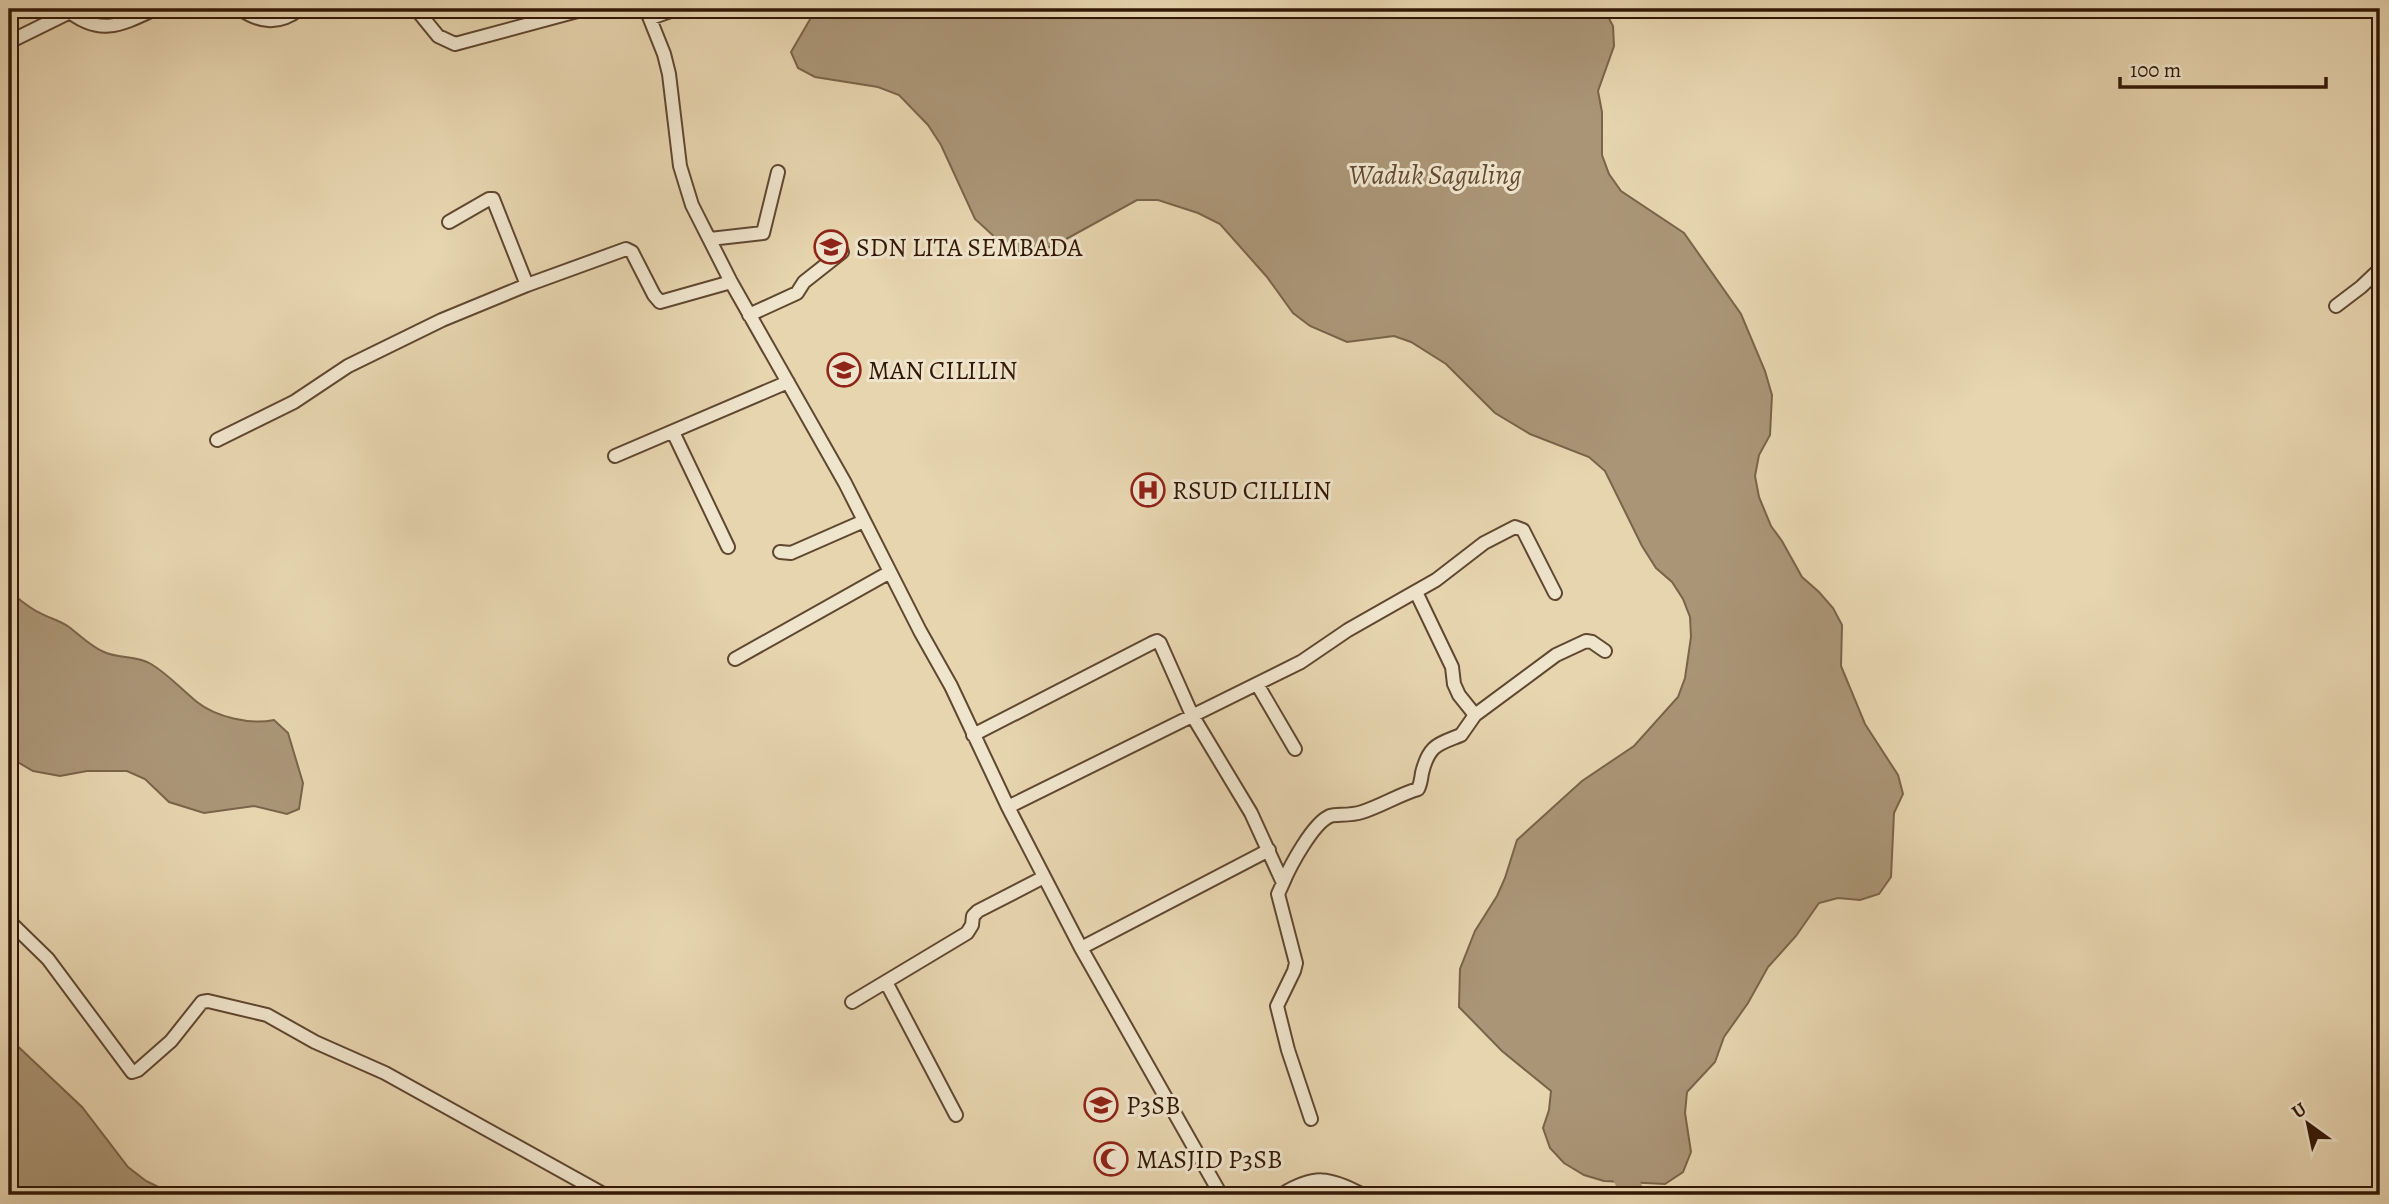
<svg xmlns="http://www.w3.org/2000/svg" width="2389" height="1204" font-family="Alegreya,serif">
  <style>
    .water { fill: #aa9576; stroke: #7a6349; stroke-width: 2 }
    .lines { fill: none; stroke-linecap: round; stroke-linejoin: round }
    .river { stroke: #aa9576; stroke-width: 24 }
    .minor-casing { stroke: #604730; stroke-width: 16 }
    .minor { stroke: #efe4cc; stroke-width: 12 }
    .labels { text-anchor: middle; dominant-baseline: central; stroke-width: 6; stroke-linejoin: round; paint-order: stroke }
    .poi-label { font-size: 26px; fill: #331805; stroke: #efe4cc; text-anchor: start }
    .water-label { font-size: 28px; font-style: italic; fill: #634a32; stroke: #efe4cc }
  </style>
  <rect width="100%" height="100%" fill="#e7d5b0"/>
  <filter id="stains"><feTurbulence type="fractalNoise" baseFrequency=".00286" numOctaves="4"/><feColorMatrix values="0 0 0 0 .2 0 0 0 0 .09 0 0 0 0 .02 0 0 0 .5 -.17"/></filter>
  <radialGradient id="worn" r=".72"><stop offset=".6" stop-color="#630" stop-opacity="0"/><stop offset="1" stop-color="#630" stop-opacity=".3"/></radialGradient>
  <path class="water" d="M 816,9 L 1604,9 L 1613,26 L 1614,46 L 1598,91 L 1602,112 L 1602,155 L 1609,174 L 1621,191 L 1684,233 L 1741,314 L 1765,371 L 1772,395 L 1770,435 L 1759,455 L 1755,476 L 1759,497 L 1771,526 L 1782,541 L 1802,577 L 1819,592 L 1833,608 L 1842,625 L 1841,666 L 1865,724 L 1898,775 L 1903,794 L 1894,813 L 1891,877 L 1879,894 L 1860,900 L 1838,898 L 1819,903 L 1796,936 L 1768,967 L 1748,1003 L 1724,1037 L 1715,1062 L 1687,1092 L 1685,1113 L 1691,1152 L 1683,1172 L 1665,1184 L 1604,1181 L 1584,1175 L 1564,1163 L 1550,1148 L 1543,1128 L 1549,1110 L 1551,1091 L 1502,1051 L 1459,1007 L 1460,969 L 1475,931 L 1497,896 L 1505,878 L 1517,840 L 1582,781 L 1634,746 L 1678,697 L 1685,678 L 1691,637 L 1690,617 L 1683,599 L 1672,582 L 1656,568 L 1642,546 L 1605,471 L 1589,457 L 1530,434 L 1495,413 L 1446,364 L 1411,342 L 1394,336 L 1347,342 L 1310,326 L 1293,313 L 1267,277 L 1220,224 L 1198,213 L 1158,200 L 1137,200 L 1059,243 L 1040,251 L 1019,252 L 999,241 L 975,219 L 941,145 L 928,125 L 899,95 L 878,87 L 815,77 L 798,68 L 791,52 Z
    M 9,591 C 19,599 29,608 40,613 C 49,618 61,621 69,627 C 81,636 90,646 104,652 C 119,659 136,655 151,664 C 168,674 181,689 197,702 C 216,717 250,725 274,720 L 288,733 L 303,783 L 299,809 L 287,814 L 254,806 L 204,813 L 169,802 L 145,779 L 127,771 L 87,771 L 60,776 L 33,771 L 9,757 Z
    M 9,1038 L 82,1107 L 128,1167 L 146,1181 L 175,1195 L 9,1195 Z"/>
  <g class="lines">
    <path class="river" d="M 1620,1153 L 1619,1163 L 1633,1195"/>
    <defs>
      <path id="minor" d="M 66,9 C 99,37 121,25 155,9
        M 240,9 C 261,23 279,25 300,9
        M 416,9 L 438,36 L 455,44 L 585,9
        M 646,9 L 664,54 L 669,74 L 680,166 L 692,205 L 731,282 L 845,483 L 920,631 L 951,686 L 1008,807 L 1081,948 L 1221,1195
        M 9,13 L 17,9
        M 651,18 L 676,9
        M 9,42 L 70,12
        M 449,222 L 489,199 L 493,199 L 527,285 L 626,249 L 632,252 L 654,295 L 660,302 L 731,282
        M 710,239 L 763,233 L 778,172
        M 2336,306 L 2361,287 L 2380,269
        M 749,315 L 797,293 L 804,282 L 842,252
        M 673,432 L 728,547
        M 217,440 L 294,402 L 348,366 L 442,320 L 527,285
        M 615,456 L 788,382
        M 780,552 L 791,553 L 864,521
        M 1416,592 L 1452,667 L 1454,684 L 1459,695 L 1475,715
        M 735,659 L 890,572
        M 1257,684 L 1295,749
        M 973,735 L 1152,643 L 1157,641 L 1160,643 L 1192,715 L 1251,813 L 1283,883 L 1278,894 L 1296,963 L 1294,971 L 1277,1006 L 1288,1050 L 1311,1119
        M 1008,807 L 1301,662 L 1348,630 L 1436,580 L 1484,543 L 1515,527 L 1523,530 L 1555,593
        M 1283,883 C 1290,866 1313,823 1330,816 C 1337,814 1350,816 1362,812 C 1381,806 1398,795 1418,789 C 1421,783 1421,779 1422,773 C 1429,744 1439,744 1461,735 L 1475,715 L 1556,655 L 1586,641 L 1592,642 L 1605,651
        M 9,921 L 48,959 L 132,1072 L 138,1070 L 171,1041 L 202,1002 L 208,1001 L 267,1015 L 315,1042 L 385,1073 L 605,1195
        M 1081,948 L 1269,850
        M 886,982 L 956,1115
        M 852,1002 L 967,933 L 972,925 L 973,916 L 978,911 L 1044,877
        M 1281,1195 C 1314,1174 1330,1177 1363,1195"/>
    </defs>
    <use href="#minor" class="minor-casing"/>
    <use href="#minor" class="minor"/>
  </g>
  <defs>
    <symbol id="school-ring" viewBox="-11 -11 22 22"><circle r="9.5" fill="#efe4cc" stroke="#8f2418" stroke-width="1.5"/><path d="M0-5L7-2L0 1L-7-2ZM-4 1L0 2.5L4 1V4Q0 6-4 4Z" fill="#8f2418"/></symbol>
    <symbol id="hospital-ring" viewBox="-11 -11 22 22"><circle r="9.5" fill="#efe4cc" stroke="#8f2418" stroke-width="1.5"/><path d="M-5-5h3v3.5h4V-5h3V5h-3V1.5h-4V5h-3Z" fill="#8f2418"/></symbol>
    <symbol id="mosque-ring" viewBox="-11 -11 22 22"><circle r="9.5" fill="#efe4cc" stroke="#8f2418" stroke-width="1.5"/><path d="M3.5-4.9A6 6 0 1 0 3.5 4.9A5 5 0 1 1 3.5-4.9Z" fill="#8f2418"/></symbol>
  </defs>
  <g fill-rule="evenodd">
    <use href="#school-ring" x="812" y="228" width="38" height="38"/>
    <use href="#school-ring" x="825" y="351" width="38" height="38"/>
    <use href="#hospital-ring" x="1129" y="471" width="38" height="38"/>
    <use href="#school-ring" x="1082" y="1086" width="38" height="38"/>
    <use href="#mosque-ring" x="1092" y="1140" width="38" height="38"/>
  </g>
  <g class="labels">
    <g class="poi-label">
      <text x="856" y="247">SDN LITA SEMBADA</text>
      <text x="868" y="370">MAN CILILIN</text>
      <text x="1172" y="490">RSUD CILILIN</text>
      <text x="1126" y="1105">P3SB</text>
      <text x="1136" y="1159">MASJID P3SB</text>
    </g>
    <g class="water-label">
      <text x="1435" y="175">Waduk Saguling</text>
    </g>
  </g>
  <rect width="2389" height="1204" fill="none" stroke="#e7d5b0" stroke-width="35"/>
  <rect x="10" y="10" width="2368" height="1183" fill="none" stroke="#331805" stroke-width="3.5"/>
  <rect x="18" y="18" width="2354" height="1169" fill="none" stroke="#331805" stroke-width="2"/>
  <g transform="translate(2308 1124) rotate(327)" stroke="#efe4cc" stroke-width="5" paint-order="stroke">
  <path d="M0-5L12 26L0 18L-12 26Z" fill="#331805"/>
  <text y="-10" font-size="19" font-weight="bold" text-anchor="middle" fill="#331805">U</text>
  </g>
  <path d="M2120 77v10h206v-10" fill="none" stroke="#331805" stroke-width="3.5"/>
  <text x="2130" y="77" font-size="21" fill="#331805" stroke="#efe4cc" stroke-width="5" paint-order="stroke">100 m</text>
  <rect width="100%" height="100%" filter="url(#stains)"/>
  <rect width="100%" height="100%" fill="url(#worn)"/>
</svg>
